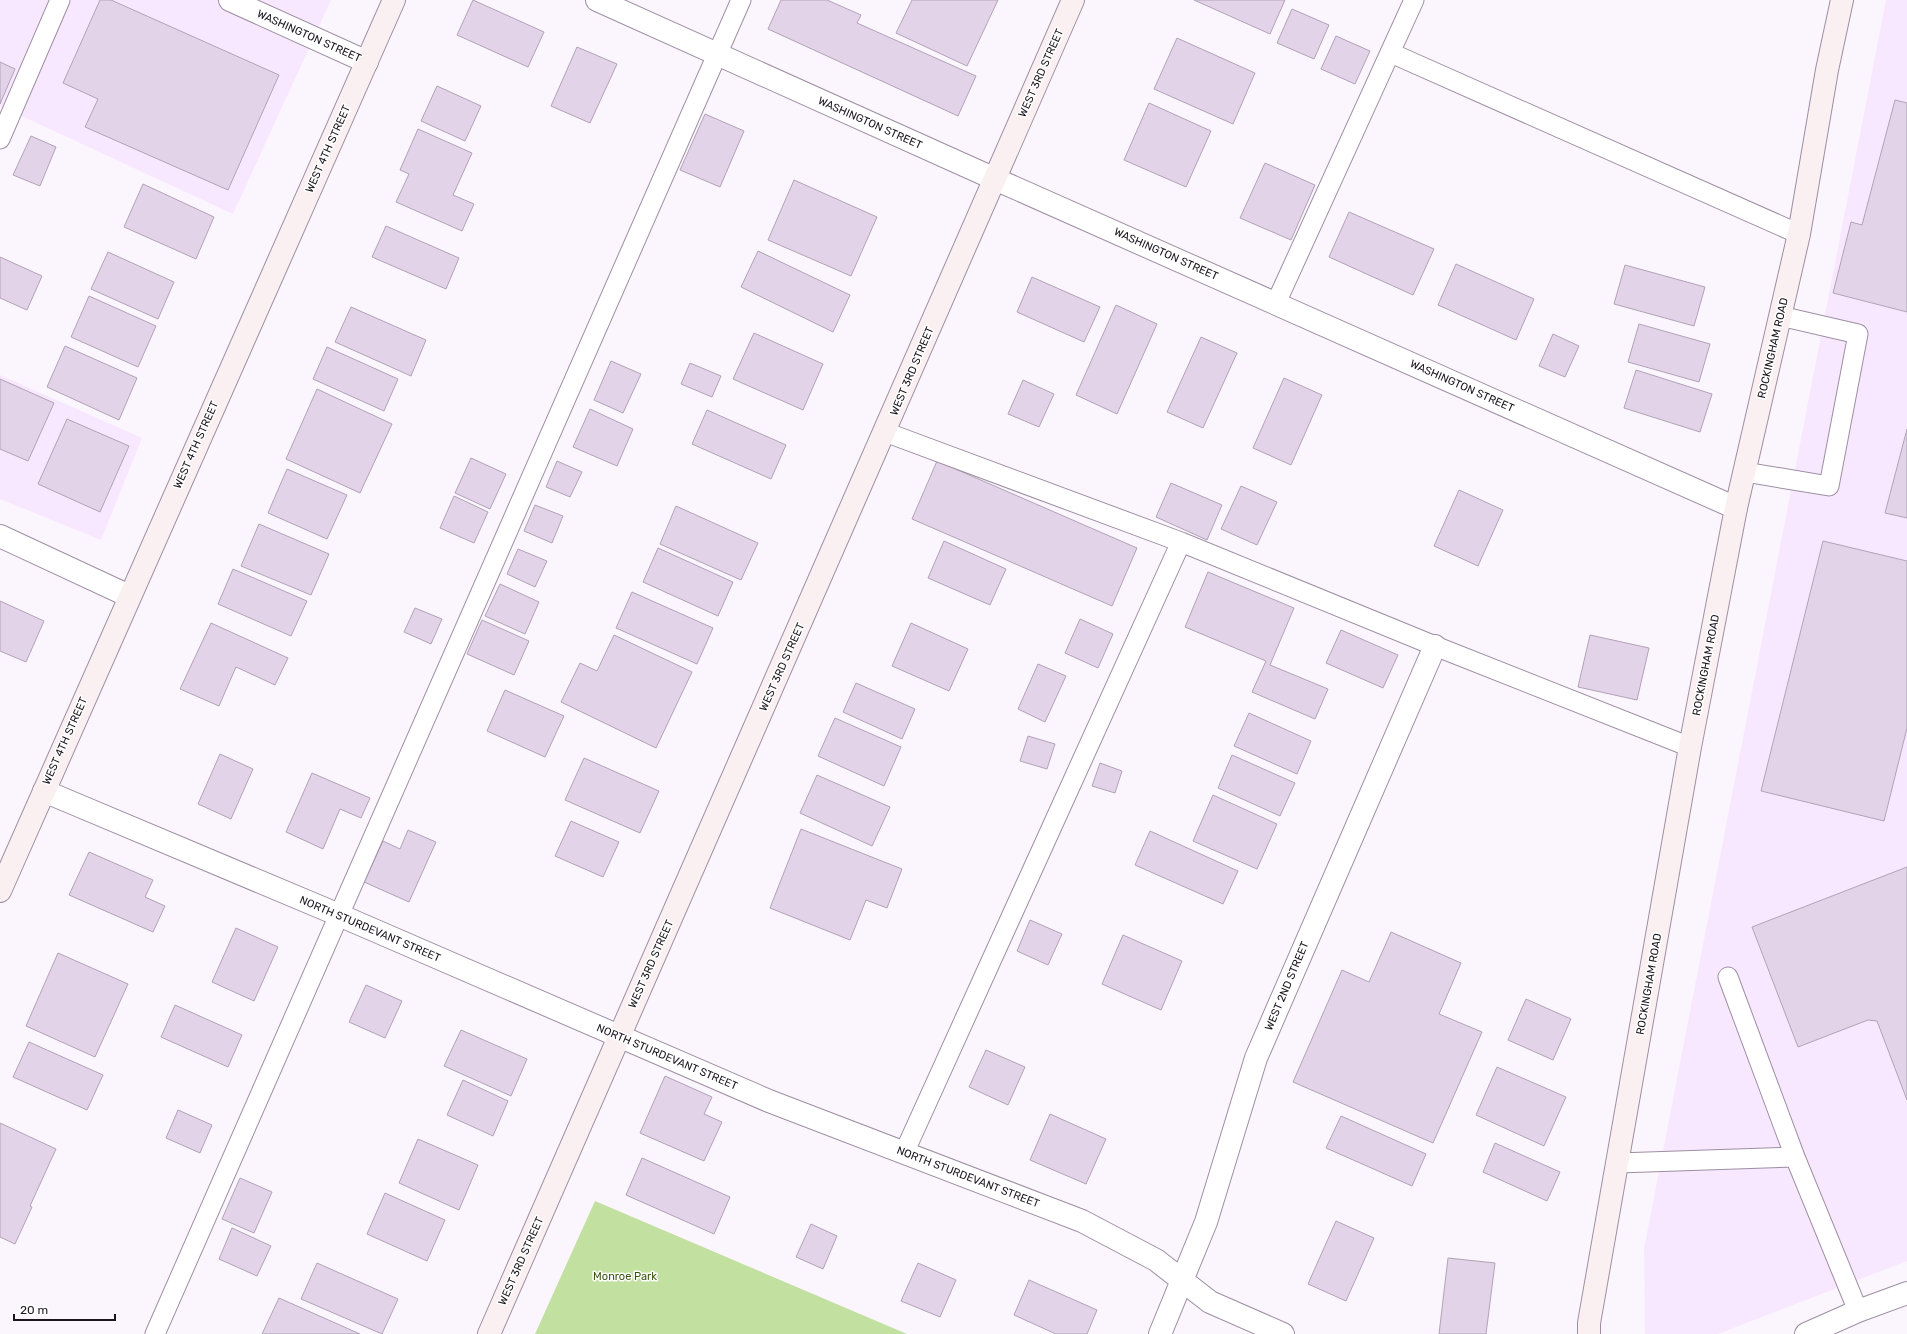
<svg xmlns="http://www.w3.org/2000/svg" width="1907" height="1334" font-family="Rubik,sans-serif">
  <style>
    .built { fill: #f8e8ff }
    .green { fill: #c2e0a0 }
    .building { fill: #e2d3e8; stroke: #b1a3b7 }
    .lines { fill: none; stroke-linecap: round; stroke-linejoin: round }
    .lane-casing { stroke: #9d8fa3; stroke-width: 21 }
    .street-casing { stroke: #9d8fa3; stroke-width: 24 }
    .secondary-casing { stroke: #9d8fa3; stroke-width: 24 }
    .lane { stroke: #fff; stroke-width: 19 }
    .street { stroke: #fff; stroke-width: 22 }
    .secondary { stroke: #faf0f1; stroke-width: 22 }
    .labels { text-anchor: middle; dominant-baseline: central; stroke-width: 3; stroke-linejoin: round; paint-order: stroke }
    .street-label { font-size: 11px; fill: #1b161e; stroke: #fff }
    .park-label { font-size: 11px; fill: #395310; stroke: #fff }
  </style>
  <rect width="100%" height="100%" fill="#fbf5fe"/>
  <path class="built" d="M 0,0 L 331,0 L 233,214 L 0,106 Z
    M 1886,0 L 1907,0 L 1907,1261 L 1718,1334 L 1645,1334 L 1644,1249 Z
    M 0,375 L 142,438 L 101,540 L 0,499 Z"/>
  <path class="green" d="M 595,1201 L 907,1334 L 535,1334 Z"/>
  <path class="building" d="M 100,0 L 111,0 L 279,75 L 228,190 L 85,127 L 98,99 L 63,83 Z
    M 473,0 L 544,32 L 528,67 L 457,35 Z
    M 781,0 L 827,0 L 861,15 L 857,23 L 976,76 L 958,116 L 768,29 Z
    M 912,0 L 998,0 L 967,66 L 896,33 Z
    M 1194,0 L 1285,0 L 1270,34 Z
    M 1292,9 L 1329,25 L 1314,59 L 1277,43 Z
    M 1336,36 L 1370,51 L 1355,84 L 1321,69 Z
    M 1177,38 L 1255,73 L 1233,124 L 1154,89 Z
    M 577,47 L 617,64 L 590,123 L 551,106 Z
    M 0,62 L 15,69 L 0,104 Z
    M 437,86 L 481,106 L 465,141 L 421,121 Z
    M 1895,100 L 1907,103 L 1907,312 L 1833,293 L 1851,222 L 1862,225 Z
    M 1149,103 L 1211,131 L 1186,187 L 1124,160 Z
    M 705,114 L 744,131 L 720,187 L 680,170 Z
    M 418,129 L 472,153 L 453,195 L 474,204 L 462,231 L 396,202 L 409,174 L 400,170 Z
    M 31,136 L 56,147 L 40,186 L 13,175 Z
    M 1265,163 L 1315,185 L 1291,240 L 1240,218 Z
    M 794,180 L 877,217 L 851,276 L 768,240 Z
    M 143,184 L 214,217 L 196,259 L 124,227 Z
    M 1349,212 L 1434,249 L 1413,295 L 1329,257 Z
    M 386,226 L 459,258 L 446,289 L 372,257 Z
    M 758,251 L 850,295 L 833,332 L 741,287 Z
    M 108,252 L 174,282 L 158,319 L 91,289 Z
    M 0,257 L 42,276 L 27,310 L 0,298 Z
    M 1456,264 L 1534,299 L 1516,340 L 1438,305 Z
    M 1625,265 L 1705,287 L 1694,326 L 1614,304 Z
    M 1032,277 L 1100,307 L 1084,342 L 1017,312 Z
    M 89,296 L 156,326 L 138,367 L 71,337 Z
    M 1116,305 L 1157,324 L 1117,414 L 1076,395 Z
    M 351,307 L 426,340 L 411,376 L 335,342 Z
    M 1639,324 L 1710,344 L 1699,382 L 1628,362 Z
    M 754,333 L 823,364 L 803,410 L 733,379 Z
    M 1553,334 L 1579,346 L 1565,377 L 1539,366 Z
    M 1201,337 L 1237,353 L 1203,428 L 1167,412 Z
    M 65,346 L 137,378 L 119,420 L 47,387 Z
    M 327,347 L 398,379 L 384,411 L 313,379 Z
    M 611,361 L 641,374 L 623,413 L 594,400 Z
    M 690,363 L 721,376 L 712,397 L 681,384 Z
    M 1636,370 L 1712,394 L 1700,432 L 1624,408 Z
    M 1284,378 L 1322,395 L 1291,465 L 1253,448 Z
    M 0,379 L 54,403 L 28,461 L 0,449 Z
    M 1023,380 L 1054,394 L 1039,427 L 1008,414 Z
    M 317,389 L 392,424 L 360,493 L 286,459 Z
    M 590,409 L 633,429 L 617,466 L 573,447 Z
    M 707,410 L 786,445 L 771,479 L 692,444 Z
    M 67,419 L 129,446 L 100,512 L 38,484 Z
    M 1907,429 L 1907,518 L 1885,513 Z
    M 471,458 L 506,474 L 490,509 L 455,493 Z
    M 557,461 L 582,472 L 570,497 L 546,487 Z
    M 937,461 L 1137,548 L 1112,606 L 912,519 Z
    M 287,469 L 347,495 L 327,539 L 268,513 Z
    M 1171,483 L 1222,505 L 1207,540 L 1156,517 Z
    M 1241,486 L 1277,502 L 1257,545 L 1221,529 Z
    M 1459,490 L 1503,510 L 1478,566 L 1434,546 Z
    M 454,496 L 488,512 L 474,543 L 440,528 Z
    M 535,505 L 563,516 L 552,543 L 524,531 Z
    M 676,506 L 758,543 L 741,580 L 660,544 Z
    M 259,524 L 329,554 L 311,595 L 241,566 Z
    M 944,541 L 1006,569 L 990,605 L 928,578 Z
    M 1823,541 L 1907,561 L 1907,728 L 1884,821 L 1761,791 Z
    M 658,548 L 733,582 L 718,616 L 643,582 Z
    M 518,549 L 547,561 L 535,587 L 507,574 Z
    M 233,569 L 307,601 L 291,636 L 218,604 Z
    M 1208,572 L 1294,608 L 1270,665 L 1328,689 L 1315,719 L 1252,692 L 1266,661 L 1185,627 Z
    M 500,584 L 539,602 L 525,634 L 485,616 Z
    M 632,592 L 713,628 L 697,664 L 616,628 Z
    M 0,601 L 44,621 L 26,662 L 0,651 Z
    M 415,608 L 442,619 L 431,644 L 404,632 Z
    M 1080,619 L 1113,634 L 1098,668 L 1065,653 Z
    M 482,620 L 529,641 L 514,675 L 467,654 Z
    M 211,623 L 288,658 L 275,685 L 236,667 L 219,706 L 180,689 Z
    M 911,623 L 968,649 L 949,691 L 892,666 Z
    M 1341,630 L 1398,655 L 1383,688 L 1326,663 Z
    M 614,635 L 692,672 L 656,748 L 561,702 L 580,663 L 597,671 Z
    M 1590,635 L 1649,648 L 1637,700 L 1578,687 Z
    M 1038,664 L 1066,676 L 1045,722 L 1018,709 Z
    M 856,683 L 915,709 L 902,739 L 843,712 Z
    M 505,690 L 564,716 L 545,757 L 487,731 Z
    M 1249,713 L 1311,741 L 1297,774 L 1234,746 Z
    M 835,718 L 901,747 L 884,786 L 818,756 Z
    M 1028,736 L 1055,744 L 1047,769 L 1020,761 Z
    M 220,754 L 253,769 L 231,819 L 198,804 Z
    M 1232,755 L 1295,783 L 1280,816 L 1218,788 Z
    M 584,758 L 659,791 L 640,833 L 565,800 Z
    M 1100,763 L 1122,771 L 1115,793 L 1092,786 Z
    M 312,773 L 370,798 L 361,818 L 340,809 L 323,849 L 286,832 Z
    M 817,775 L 890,807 L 872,846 L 800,813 Z
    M 1213,795 L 1277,824 L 1257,869 L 1193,841 Z
    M 571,821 L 619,842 L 603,877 L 555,856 Z
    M 801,829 L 902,869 L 887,908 L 866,900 L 850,940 L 770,908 Z
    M 408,830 L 436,842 L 409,902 L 364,882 L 383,841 L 400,849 Z
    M 1150,831 L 1238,871 L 1223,904 L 1135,865 Z
    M 89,852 L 153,880 L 145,897 L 165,906 L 153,932 L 69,895 Z
    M 1907,867 L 1907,1100 L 1877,1021 L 1868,1020 L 1798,1047 L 1752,927 Z
    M 1030,920 L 1062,934 L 1048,965 L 1017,951 Z
    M 236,928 L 278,947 L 254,1001 L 212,982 Z
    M 1391,932 L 1461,963 L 1439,1014 L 1482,1032 L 1433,1143 L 1293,1082 L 1342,970 L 1369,982 Z
    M 1123,935 L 1182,961 L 1161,1010 L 1102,984 Z
    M 58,953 L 128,984 L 95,1057 L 26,1026 Z
    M 366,985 L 402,1001 L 385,1038 L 349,1022 Z
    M 1526,999 L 1571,1019 L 1553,1060 L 1508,1040 Z
    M 175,1005 L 242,1035 L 228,1067 L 161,1037 Z
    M 461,1030 L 527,1059 L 511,1096 L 444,1066 Z
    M 29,1042 L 103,1075 L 87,1110 L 13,1077 Z
    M 986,1050 L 1025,1067 L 1008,1105 L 969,1087 Z
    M 1497,1067 L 1566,1097 L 1544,1146 L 1476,1115 Z
    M 665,1076 L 712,1097 L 704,1114 L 722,1122 L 704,1161 L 640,1133 Z
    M 463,1080 L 508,1101 L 493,1136 L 447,1115 Z
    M 178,1110 L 212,1125 L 200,1153 L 166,1138 Z
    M 1050,1114 L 1106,1139 L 1086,1184 L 1030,1160 Z
    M 1341,1116 L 1426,1154 L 1412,1186 L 1326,1148 Z
    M 0,1123 L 56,1149 L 30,1206 L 32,1207 L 15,1244 L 0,1237 Z
    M 418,1139 L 478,1165 L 459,1210 L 399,1183 Z
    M 1495,1143 L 1560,1172 L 1547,1201 L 1483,1172 Z
    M 642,1158 L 730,1197 L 714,1234 L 626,1195 Z
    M 240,1178 L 272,1192 L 254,1233 L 222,1219 Z
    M 385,1193 L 445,1220 L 427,1261 L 367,1234 Z
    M 1336,1221 L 1374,1238 L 1346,1301 L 1308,1284 Z
    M 811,1224 L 837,1236 L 823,1269 L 796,1257 Z
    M 232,1228 L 271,1246 L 257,1276 L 219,1259 Z
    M 1448,1258 L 1495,1263 L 1486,1334 L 1439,1334 Z
    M 317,1263 L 398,1299 L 382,1334 L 301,1299 Z
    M 918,1263 L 956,1280 L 940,1317 L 901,1301 Z
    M 1029,1280 L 1097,1310 L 1087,1334 L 1056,1334 L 1014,1315 Z
    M 279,1298 L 360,1334 L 262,1334 Z"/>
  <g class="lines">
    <defs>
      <path id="lane" d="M 1391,53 L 1799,234
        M 0,139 L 60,0
        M 1276,303 L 1414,0
        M 885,432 L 1181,542 L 1435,646 L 1690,747
        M 1745,472 L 1829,486 L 1858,334 L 1780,316
        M 1728,977 L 1795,1157 L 1858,1311
        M 904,1153 L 1181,542
        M 1618,1163 L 1795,1157
        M 155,1334 L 741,0"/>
      <path id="street" d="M 230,0 L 367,62
        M 597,0 L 995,179 L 1736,508
        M 0,536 L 129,596
        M 44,791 L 339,915 L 769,1101 L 1082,1221 L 1156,1260 L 1210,1302 L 1283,1334
        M 1160,1334 L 1206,1222 L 1256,1058 L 1435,646
        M 1806,1334 L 1858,1311 L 1907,1293"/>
      <path id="secondary" d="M 0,891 L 394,0
        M 489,1334 L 1073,0
        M 1589,1334 L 1589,1323 L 1690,747 L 1736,508 L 1799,234 L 1827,70 L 1842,0"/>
    </defs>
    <use href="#lane" class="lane-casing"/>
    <use href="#street" class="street-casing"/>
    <use href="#secondary" class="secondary-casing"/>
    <use href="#lane" class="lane"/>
    <use href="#street" class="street"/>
    <use href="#secondary" class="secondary"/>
  </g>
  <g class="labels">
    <g class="street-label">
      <text transform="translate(309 36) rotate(24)">WASHINGTON STREET</text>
      <text transform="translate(1041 73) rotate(-66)">WEST 3RD STREET</text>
      <text transform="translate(870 123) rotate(24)">WASHINGTON STREET</text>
      <text transform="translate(328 149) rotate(-66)">WEST 4TH STREET</text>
      <text transform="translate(1166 254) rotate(24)">WASHINGTON STREET</text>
      <text transform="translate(1773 348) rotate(-77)">ROCKINGHAM ROAD</text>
      <text transform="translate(912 371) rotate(-67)">WEST 3RD STREET</text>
      <text transform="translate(1462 386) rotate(24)">WASHINGTON STREET</text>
      <text transform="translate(196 445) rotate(-66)">WEST 4TH STREET</text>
      <text transform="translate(1706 665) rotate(-79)">ROCKINGHAM ROAD</text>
      <text transform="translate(782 667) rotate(-66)">WEST 3RD STREET</text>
      <text transform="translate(65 741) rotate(-66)">WEST 4TH STREET</text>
      <text transform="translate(370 929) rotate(23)">NORTH STURDEVANT STREET</text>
      <text transform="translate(651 964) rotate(-66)">WEST 3RD STREET</text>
      <text transform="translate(1649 984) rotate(-80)">ROCKINGHAM ROAD</text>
      <text transform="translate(1287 986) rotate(-67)">WEST 2ND STREET</text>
      <text transform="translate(667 1057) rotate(23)">NORTH STURDEVANT STREET</text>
      <text transform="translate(968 1177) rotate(21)">NORTH STURDEVANT STREET</text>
      <text transform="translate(521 1261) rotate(-66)">WEST 3RD STREET</text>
    </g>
    <g class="park-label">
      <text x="625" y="1276">Monroe Park</text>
    </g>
  </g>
  <path d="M14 1314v6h101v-6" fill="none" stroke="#1b161e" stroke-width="2"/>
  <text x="20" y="1314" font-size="12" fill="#1b161e" stroke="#ffffff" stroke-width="3" paint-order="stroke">20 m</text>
</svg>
